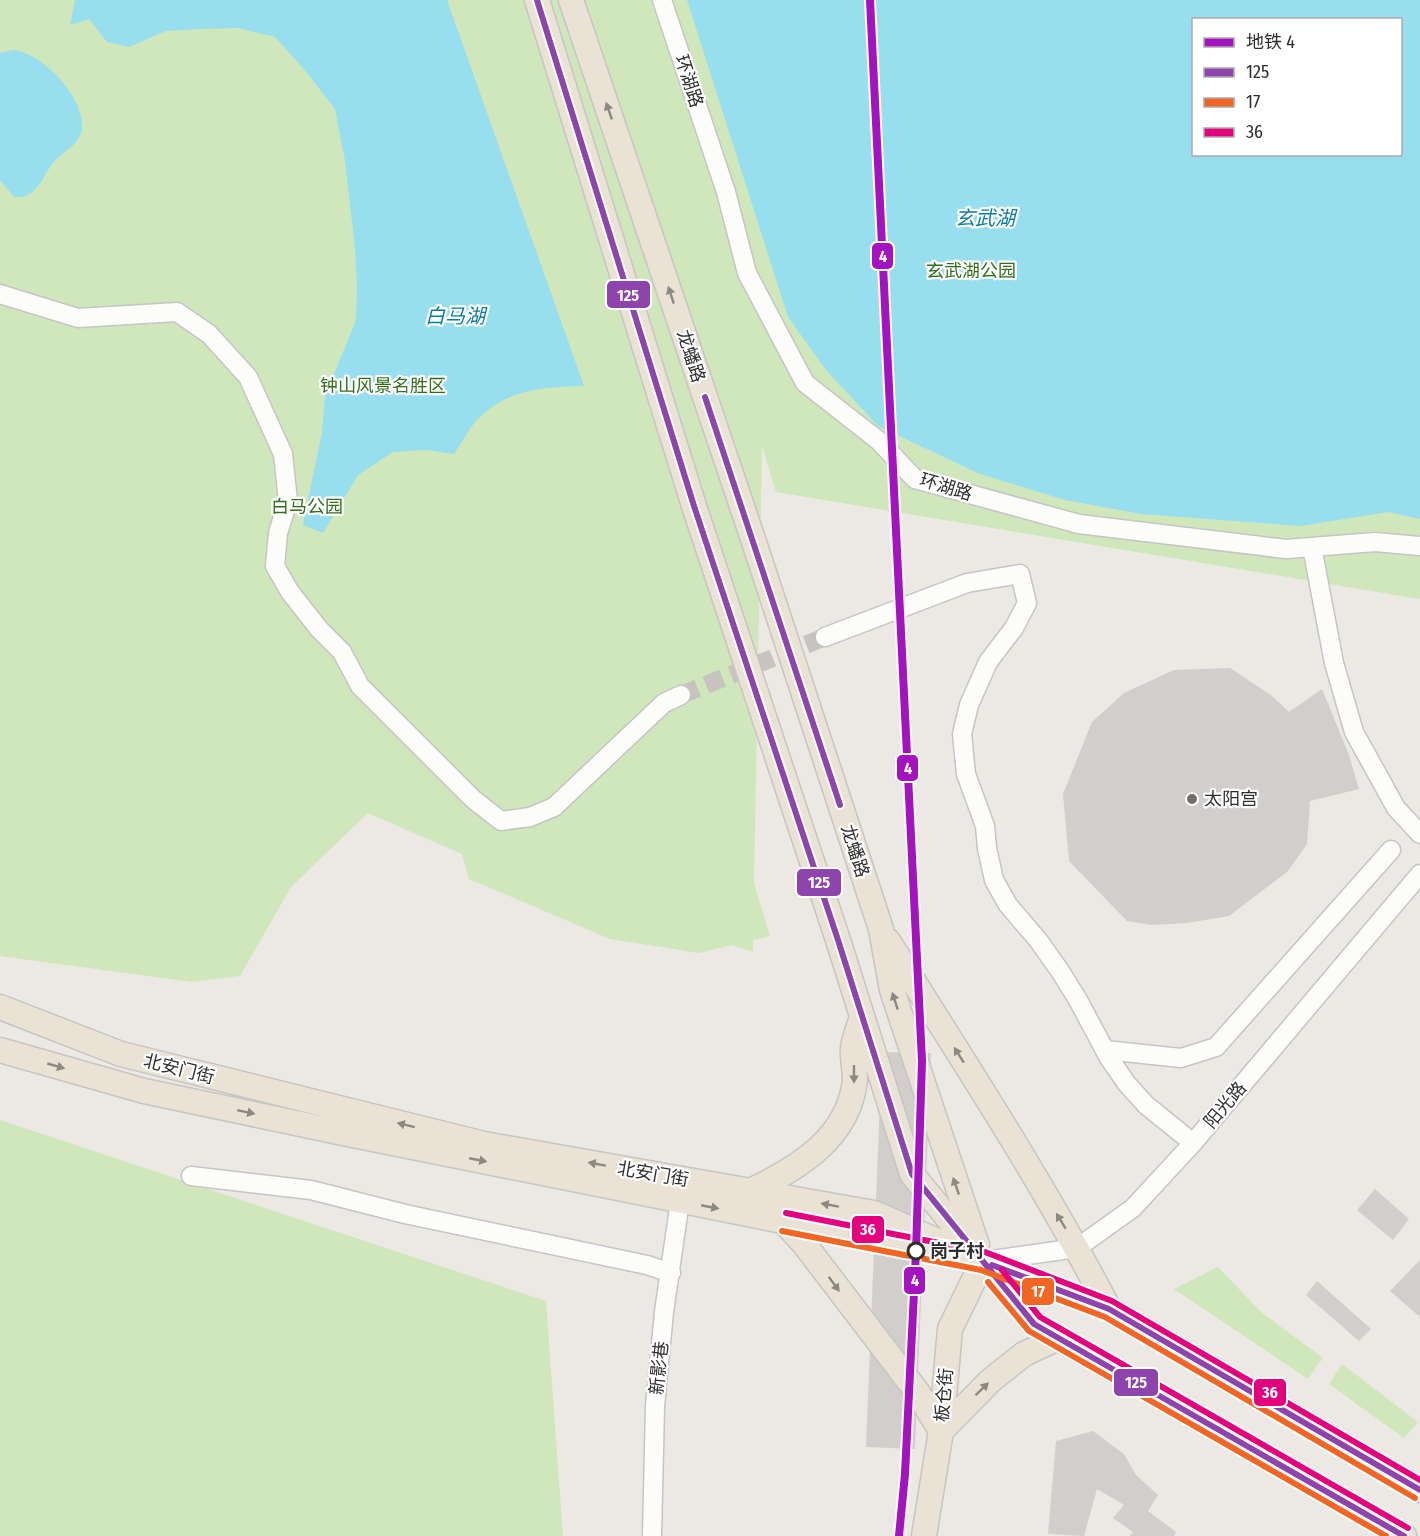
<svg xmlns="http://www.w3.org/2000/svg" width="1420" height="1536" font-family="'Fira Sans Condensed','Noto Sans SC',sans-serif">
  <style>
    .green { fill: #d0e7bc; fill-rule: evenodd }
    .water { fill: #97deee; fill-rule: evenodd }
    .building { fill: #d1cecb }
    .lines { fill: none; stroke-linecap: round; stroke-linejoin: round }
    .minor-tunnel { stroke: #c6c3c0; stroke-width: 18; stroke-dasharray: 18 9; stroke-linecap: butt }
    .minor-casing { stroke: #c5c5c5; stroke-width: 21 }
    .major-casing { stroke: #c6c5c4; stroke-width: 27 }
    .minor { stroke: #fcfcfb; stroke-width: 18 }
    .major { stroke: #e9e2d5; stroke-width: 24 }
    .bus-1-casing { stroke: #fff; stroke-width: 10 }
    .bus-2-casing { stroke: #fff; stroke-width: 10 }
    .bus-3-casing { stroke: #fff; stroke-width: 10 }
    .bus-1 { stroke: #8e44ad; stroke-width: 6 }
    .bus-2 { stroke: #f26522; stroke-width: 6 }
    .bus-3 { stroke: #e5007d; stroke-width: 6 }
    .metro-1-casing { stroke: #fff; stroke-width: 12 }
    .metro-1 { stroke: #a513c0; stroke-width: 8 }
    .oneway { fill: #8c8882 }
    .poi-dot { fill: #706f6e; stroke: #fff; stroke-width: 2 }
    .stop-dot { fill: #fff; stroke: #2e2e2e; stroke-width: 3 }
    .labels { text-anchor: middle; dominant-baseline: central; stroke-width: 4.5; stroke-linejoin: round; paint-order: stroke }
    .street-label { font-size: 18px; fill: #2e2e2e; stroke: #fff }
    .park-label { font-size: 18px; fill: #317019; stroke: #fff }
    .poi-label { font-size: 18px; fill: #2e2e2e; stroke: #fff; text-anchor: start }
    .stop-label { font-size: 18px; font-weight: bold; fill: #2e2e2e; stroke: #fff; text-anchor: start }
    .water-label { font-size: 20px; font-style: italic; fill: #0a7aa6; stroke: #fff }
    .line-badge { stroke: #fff; stroke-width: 2 }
    .badge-label { font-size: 16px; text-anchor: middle; font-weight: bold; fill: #fff }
  </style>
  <rect width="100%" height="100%" fill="#ece8e4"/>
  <path class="green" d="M 0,0 L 1420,0 L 1420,599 L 776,492 L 762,446 L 754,883 L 770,936 L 753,940 L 753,952 L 732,945 L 699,953 L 610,939 L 469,879 L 462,854 L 368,813 L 291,887 L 240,976 L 192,982 L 0,956 ZM 1194,20 L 1400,20 L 1400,154 L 1194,154 Z
    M 0,1120 L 546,1301 L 563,1536 L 0,1536 Z
    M 1218,1267 L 1261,1312 L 1323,1358 L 1308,1379 L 1174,1289 Z
    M 1342,1364 L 1418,1422 L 1404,1438 L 1329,1384 Z"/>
  <path class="water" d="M 75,0 L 447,0 L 584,386 C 543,387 505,389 475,422 C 467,432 461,444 454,454 L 426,450 L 393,452 L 358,475 L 323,533 L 303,525 L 322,432 L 325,396 L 356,320 L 357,287 L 355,248 L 345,161 L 335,109 L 303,68 L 275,37 L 238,28 L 200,29 L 166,31 L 129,47 L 107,42 L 89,19 L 70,25 Z
    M 687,0 L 1420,0 L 1420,519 L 1388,512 L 1301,526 L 1141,514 L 1065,500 L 980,474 L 878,426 L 826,370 L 788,317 ZM 1194,20 L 1400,20 L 1400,154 L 1194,154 Z
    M 13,50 C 43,52 90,103 81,133 C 77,146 61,153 53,163 C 41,178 38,199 14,197 L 0,180 L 0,53 Z"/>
  <path class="building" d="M 1230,668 L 1272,696 L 1289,712 L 1322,689 L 1349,755 L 1359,789 L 1310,801 L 1307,844 L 1288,871 L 1229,916 L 1187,923 L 1152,925 L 1127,921 L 1069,861 L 1063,794 L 1092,722 L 1124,693 L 1174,670 Z
    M 882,1052 L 931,1053 L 915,1449 L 866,1447 Z
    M 1375,1189 L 1409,1219 L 1393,1240 L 1357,1210 Z
    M 1420,1260 L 1420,1317 L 1390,1291 Z
    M 1317,1281 L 1371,1329 L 1359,1341 L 1306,1295 Z
    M 1093,1431 L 1124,1454 L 1136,1475 L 1158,1495 L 1148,1511 L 1176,1532 L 1174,1536 L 1130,1536 L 1133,1532 L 1113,1518 L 1124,1505 L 1097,1489 L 1084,1536 L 1048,1534 L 1056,1441 Z"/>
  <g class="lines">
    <path class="minor-tunnel" d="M 681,695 L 825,637"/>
    <defs>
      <path id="minor" d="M 662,0 L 726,192 L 747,273 L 805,383 L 879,441 L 915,479 L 1079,524 L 1286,549 L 1375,542 L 1420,546
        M 0,294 L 78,318 L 177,312 L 209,334 L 248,377 L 283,454 L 288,501 L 278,533 L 275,566 L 290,592 L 319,629 L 342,652 L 360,686 L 473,799 L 501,821 L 530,817 L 554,807 L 664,703 L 681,695
        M 1312,547 L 1334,663 L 1354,732 L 1396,808 L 1420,834
        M 825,637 L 967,583 L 1020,574 L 1027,603 L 1014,628 L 988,662 L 969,705 L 962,734 L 966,774 L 985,826 L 987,848 L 994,880 L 1008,905 L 1038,940 L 1060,971 L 1078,1000 L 1109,1058 L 1127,1084 L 1146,1105 L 1193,1143
        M 1105,1050 L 1181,1058 L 1216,1047 L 1391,850
        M 191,1176 L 311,1190 L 405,1214 L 647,1265 L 671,1273
        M 985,1261 L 1077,1248 L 1133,1208 L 1193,1143 L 1420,874
        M 652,1536 L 655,1406 L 664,1312 L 680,1201"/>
      <path id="major" d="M 537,0 L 694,506 L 838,940 L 912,1174 L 1034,1324 L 1404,1536
        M 571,0 L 754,542 L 881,929 L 892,990 L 977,1245
        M 888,941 C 964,1062 1043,1182 1109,1309
        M 0,1007 L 121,1054 L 484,1144 L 874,1213 L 983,1261 L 1109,1309 L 1420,1490
        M 0,1050 L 144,1091 L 348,1134 L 942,1253
        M 750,1191 C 797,1169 849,1138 855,1080 C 855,1069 852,1058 853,1048 C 854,1038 859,1027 862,1017
        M 784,1222 L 805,1245 L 918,1393 L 941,1431 L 990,1381 L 1024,1354 L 1058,1338
        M 924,1536 L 941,1431 L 950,1329 L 983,1261"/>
    </defs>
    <use href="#minor" class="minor-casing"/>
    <use href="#major" class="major-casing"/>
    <use href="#minor" class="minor"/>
    <use href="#major" class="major"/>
    <defs>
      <path id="bus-1" d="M 537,0 L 694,506 L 838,940 L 912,1174 L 1034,1324 L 1404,1536
        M 705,397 L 840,805
        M 992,1265 L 1109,1309 L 1420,1490"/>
      <path id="bus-2" d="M 782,1231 L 981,1270 L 1105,1317 L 1415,1498
        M 988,1282 L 1029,1331 L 1386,1536"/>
      <path id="bus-3" d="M 786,1213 L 985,1252 L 1112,1301 L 1420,1480
        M 1002,1270 L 1040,1317 L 1408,1528"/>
    </defs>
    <use href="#bus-1" class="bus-1-casing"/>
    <use href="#bus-2" class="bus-2-casing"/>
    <use href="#bus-3" class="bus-3-casing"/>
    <use href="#bus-1" class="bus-1"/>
    <use href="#bus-2" class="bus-2"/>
    <use href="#bus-3" class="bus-3"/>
    <defs>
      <path id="metro-1" d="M 870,0 L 922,1061 L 916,1252 L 905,1474 L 899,1536"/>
    </defs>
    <use href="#metro-1" class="metro-1-casing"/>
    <use href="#metro-1" class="metro-1"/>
  </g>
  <defs><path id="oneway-solid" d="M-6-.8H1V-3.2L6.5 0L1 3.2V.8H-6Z" transform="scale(1.5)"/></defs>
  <g class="oneway">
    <use href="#oneway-solid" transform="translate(609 111) rotate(-109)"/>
    <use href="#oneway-solid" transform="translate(671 295) rotate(-108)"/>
    <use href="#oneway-solid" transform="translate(895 1001) rotate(-108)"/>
    <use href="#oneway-solid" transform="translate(959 1055) rotate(-122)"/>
    <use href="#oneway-solid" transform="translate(56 1066) rotate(16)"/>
    <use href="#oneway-solid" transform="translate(854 1074) rotate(90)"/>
    <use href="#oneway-solid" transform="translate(246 1112) rotate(12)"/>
    <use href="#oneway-solid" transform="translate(406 1125) rotate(-166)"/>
    <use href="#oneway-solid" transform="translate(478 1160) rotate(11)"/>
    <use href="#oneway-solid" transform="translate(597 1164) rotate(-170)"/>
    <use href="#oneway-solid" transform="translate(956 1186) rotate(-109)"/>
    <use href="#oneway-solid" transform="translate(830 1205) rotate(-170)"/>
    <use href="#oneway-solid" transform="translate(710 1207) rotate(11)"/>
    <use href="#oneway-solid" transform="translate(1061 1221) rotate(-121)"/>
    <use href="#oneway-solid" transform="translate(834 1284) rotate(54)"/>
    <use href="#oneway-solid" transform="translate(982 1389) rotate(-44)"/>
  </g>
  <circle class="poi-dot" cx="1192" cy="799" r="6"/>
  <circle class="stop-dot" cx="916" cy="1251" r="8"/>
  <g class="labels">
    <g class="street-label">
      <text transform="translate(689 81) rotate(72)">环湖路</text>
      <text transform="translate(691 356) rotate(72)">龙蟠路</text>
      <text transform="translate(946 487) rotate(17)">环湖路</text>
      <text transform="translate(855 851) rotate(72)">龙蟠路</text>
      <text transform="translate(179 1069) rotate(14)">北安门街</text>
      <text transform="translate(1225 1105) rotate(-50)">阳光路</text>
      <text transform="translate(653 1174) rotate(10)">北安门街</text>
      <text transform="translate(659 1368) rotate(-84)">新影巷</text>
      <text transform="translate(944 1395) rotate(-85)">板仓街</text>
    </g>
    <g class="park-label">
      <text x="971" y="271">玄武湖公园</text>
      <text x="383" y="386">钟山风景名胜区</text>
      <text x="307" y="507">白马公园</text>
    </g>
    <g class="poi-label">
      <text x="1204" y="799">太阳宫</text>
    </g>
    <g class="stop-label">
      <text x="930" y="1251">岗子村</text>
    </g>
    <g class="water-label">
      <text x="985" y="218">玄武湖</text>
      <text x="455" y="316">白马湖</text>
    </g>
  </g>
  <g class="line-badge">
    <rect x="871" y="242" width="23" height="28" rx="6" fill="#a513c0"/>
    <rect x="606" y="280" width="45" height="29" rx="6" fill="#8e44ad"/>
    <rect x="896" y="754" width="23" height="28" rx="6" fill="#a513c0"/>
    <rect x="796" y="868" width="46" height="29" rx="6" fill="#8e44ad"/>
    <rect x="851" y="1215" width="34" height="29" rx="6" fill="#e5007d"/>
    <rect x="903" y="1266" width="23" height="29" rx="6" fill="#a513c0"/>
    <rect x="1021" y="1277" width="34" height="29" rx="6" fill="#f26522"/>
    <rect x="1113" y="1368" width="46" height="29" rx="6" fill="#8e44ad"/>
    <rect x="1253" y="1378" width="34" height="29" rx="6" fill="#e5007d"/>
  </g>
  <g class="badge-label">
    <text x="883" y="262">4</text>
    <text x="628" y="301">125</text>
    <text x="908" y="774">4</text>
    <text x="819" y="888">125</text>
    <text x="868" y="1235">36</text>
    <text x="915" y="1286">4</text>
    <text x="1038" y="1297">17</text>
    <text x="1136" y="1388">125</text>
    <text x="1270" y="1398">36</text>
  </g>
  <rect x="1192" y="18" width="210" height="138" fill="#ffffff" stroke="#ababab" stroke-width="1.5"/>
  <rect x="1204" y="38" width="30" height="9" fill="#a513c0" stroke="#ababab" stroke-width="1.5"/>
  <text x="1246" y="48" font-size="18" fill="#2e2e2e">地铁 4</text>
  <rect x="1204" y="68" width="30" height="9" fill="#8e44ad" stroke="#ababab" stroke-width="1.5"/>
  <text x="1246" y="78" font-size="18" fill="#2e2e2e">125</text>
  <rect x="1204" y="98" width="30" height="9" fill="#f26522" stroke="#ababab" stroke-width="1.5"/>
  <text x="1246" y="108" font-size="18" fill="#2e2e2e">17</text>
  <rect x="1204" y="128" width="30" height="9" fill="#e5007d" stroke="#ababab" stroke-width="1.5"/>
  <text x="1246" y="138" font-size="18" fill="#2e2e2e">36</text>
</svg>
